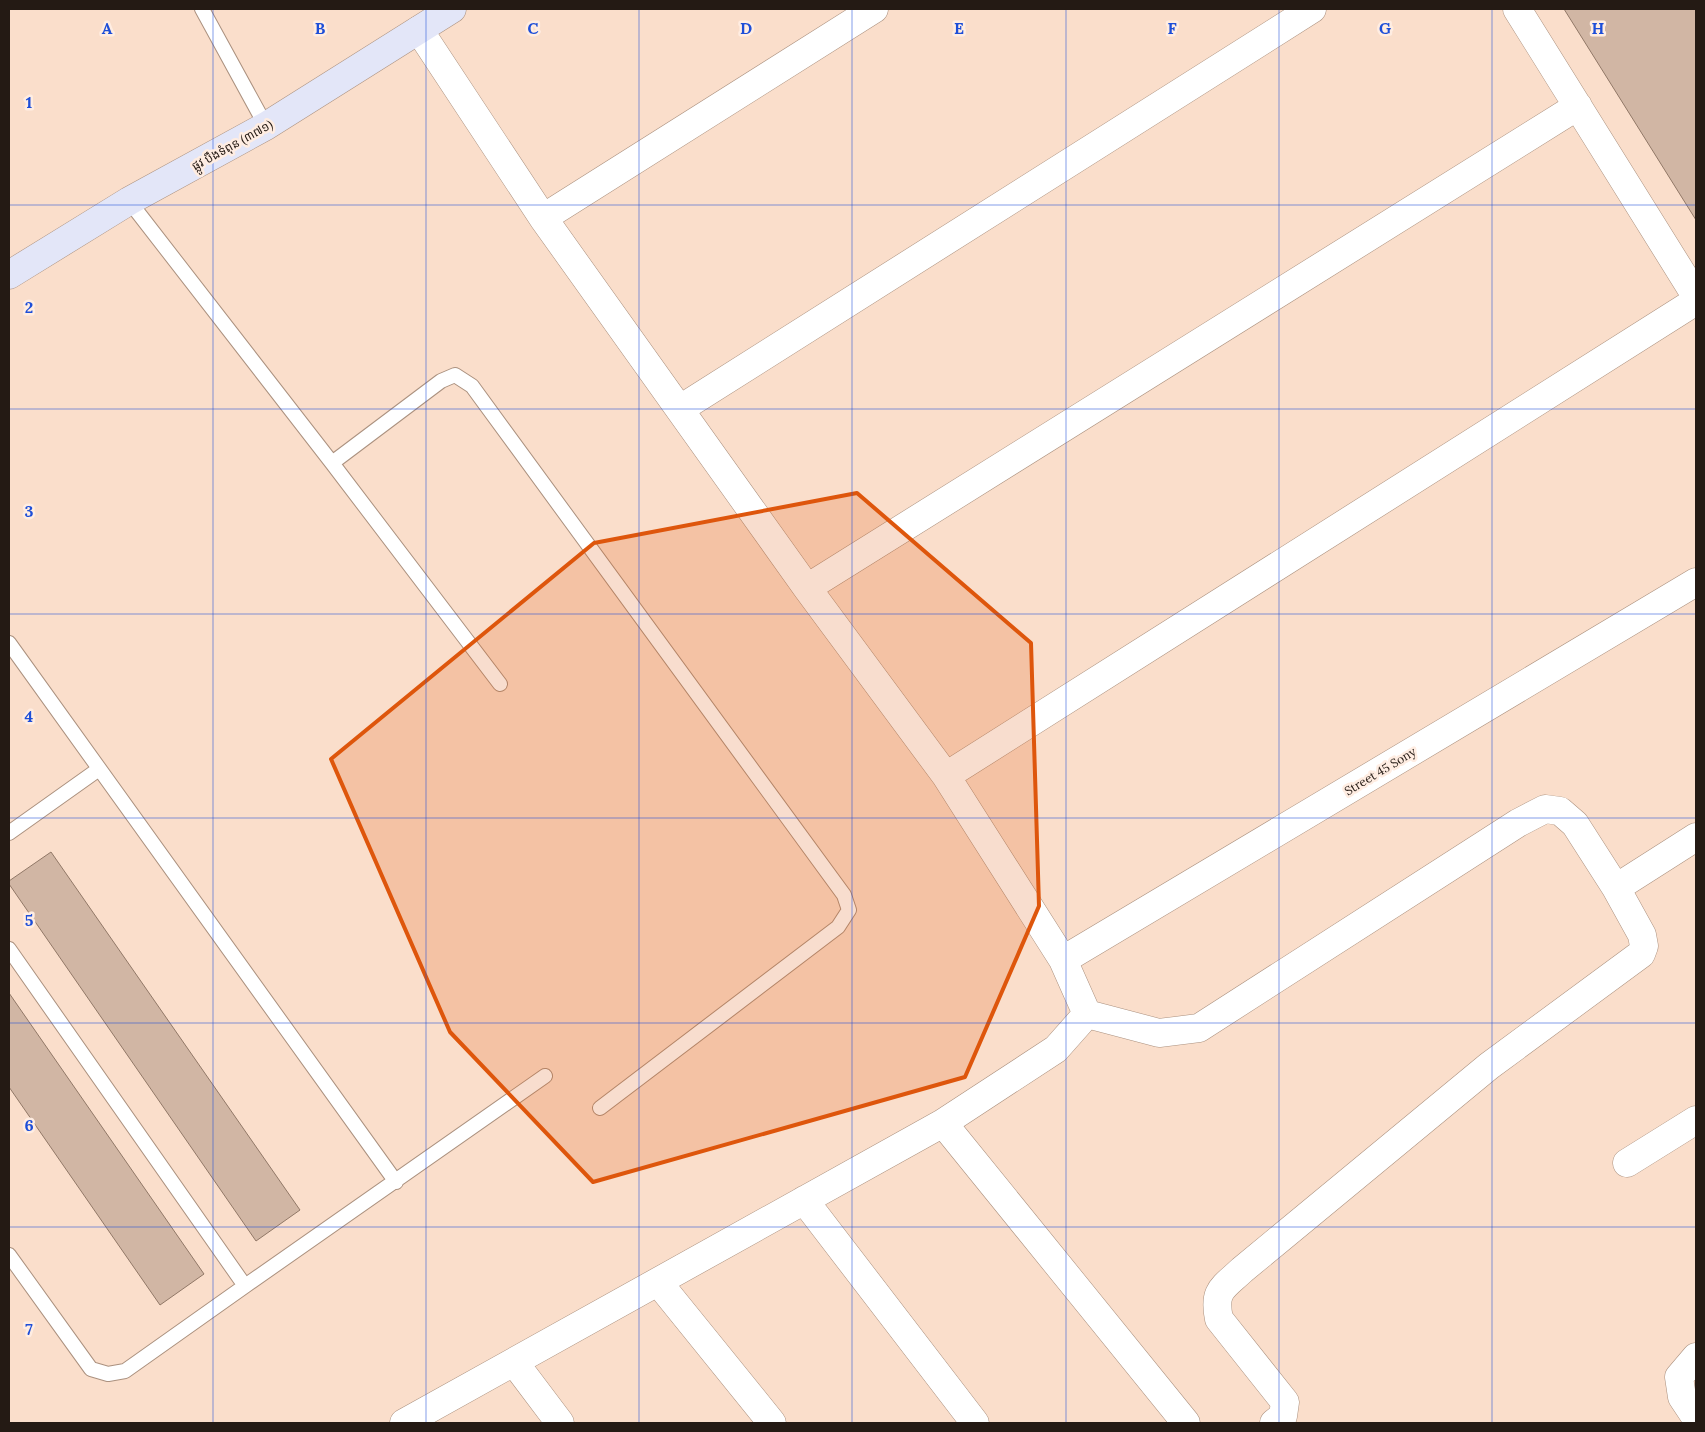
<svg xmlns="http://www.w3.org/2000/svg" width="1705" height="1432" font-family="Lora,'Noto Sans Khmer',serif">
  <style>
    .building { fill: #d1b6a4; stroke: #917867 }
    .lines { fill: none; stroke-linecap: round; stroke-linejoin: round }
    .lane-casing { stroke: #ab917f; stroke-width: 16 }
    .street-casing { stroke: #ab917f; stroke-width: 29 }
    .secondary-casing { stroke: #ab917f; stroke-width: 29 }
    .lane { stroke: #fff; stroke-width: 14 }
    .street { stroke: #fff; stroke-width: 28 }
    .secondary { stroke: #e3e6f8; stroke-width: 28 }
    .marked { fill: #de560c; fill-opacity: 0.2; stroke: #de560c; stroke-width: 4; stroke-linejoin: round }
    .grid { fill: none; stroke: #1d4ed8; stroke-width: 1; stroke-opacity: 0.55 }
    .labels { text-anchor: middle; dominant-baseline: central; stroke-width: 5; stroke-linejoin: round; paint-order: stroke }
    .street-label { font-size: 12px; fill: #241a14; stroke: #ffede2 }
    .grid-label { font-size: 16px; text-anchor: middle; font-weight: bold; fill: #1d4ed8; stroke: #ffede2; stroke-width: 5; stroke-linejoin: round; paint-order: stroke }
  </style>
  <rect width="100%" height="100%" fill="#fadecb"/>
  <path class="building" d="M 1564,9 L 1696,9 L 1696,220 Z
    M 51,852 L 300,1210 L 256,1241 L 9,884 L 9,881 Z
    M 9,993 L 204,1274 L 160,1305 L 9,1087 Z"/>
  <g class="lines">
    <defs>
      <path id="lane" d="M 202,9 L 266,126
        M 129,201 L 332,463 L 500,684
        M 332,463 L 441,381 L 455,375 L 472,386 L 844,895 L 849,910 L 838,927 L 600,1108
        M 9,643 L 396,1182
        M 9,833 L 99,769
        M 9,949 L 245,1286
        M 9,1255 L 91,1369 L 108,1374 L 125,1371 L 245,1286 L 545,1076"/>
      <path id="street" d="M 1517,9 L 1696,296
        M 419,30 L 543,218 L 807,588 L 946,776 L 1063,960 L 1087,1014
        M 543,218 L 874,9
        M 680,409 L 1312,9
        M 807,588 L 1578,106
        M 946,776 L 1696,301
        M 1616,888 L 1696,837
        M 1063,960 L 1696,582
        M 1087,1014 L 1159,1033 L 1199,1028 L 1518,823 L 1545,809 L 1560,811 L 1575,824 L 1616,888 L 1642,935 L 1644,946 L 1641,954 L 1489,1066 L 1242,1270 C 1223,1288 1213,1290 1219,1319 L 1285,1402 L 1283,1416 L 1274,1423
        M 943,1123 L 1186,1423
        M 1627,1163 L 1696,1120
        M 804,1200 L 975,1423
        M 658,1282 L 772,1423
        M 1696,1357 L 1679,1377 L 1682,1397 L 1696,1418
        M 514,1362 L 560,1423
        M 404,1423 L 943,1123 L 1056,1049 L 1087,1014"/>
      <path id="secondary" d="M 9,275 L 129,201 L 266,126 L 452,9"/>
    </defs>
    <use href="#lane" class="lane-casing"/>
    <use href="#street" class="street-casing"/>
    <use href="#secondary" class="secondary-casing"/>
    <use href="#lane" class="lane"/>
    <use href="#street" class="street"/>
    <use href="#secondary" class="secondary"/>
  </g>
  <path class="marked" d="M 857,493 L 1031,643 L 1039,906 L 965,1077 L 593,1182 L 450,1032 L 331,759 L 594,543 Z"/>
  <path class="grid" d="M 213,9 L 213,1423M 426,9 L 426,1423M 639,9 L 639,1423M 852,9 L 852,1423M 1066,9 L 1066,1423M 1279,9 L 1279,1423M 1492,9 L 1492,1423M 9,205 L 1696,205M 9,409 L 1696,409M 9,614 L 1696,614M 9,818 L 1696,818M 9,1023 L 1696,1023M 9,1227 L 1696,1227"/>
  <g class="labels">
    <g class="street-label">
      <text transform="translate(232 145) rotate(-29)">ផ្លូវ បឹងទំពុន (៣៧១)</text>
      <text transform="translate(1380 771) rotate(-31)">Street 45 Sony</text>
    </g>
  </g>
  <g class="grid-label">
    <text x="107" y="34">A</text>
    <text x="320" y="34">B</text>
    <text x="533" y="34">C</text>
    <text x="746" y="34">D</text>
    <text x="959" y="34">E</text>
    <text x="1172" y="34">F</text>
    <text x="1385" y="34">G</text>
    <text x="1598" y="34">H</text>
    <text x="29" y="108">1</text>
    <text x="29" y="313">2</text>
    <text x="29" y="517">3</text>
    <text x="29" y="722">4</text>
    <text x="29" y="926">5</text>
    <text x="29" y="1131">6</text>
    <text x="29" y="1335">7</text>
  </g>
  <rect width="1705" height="1432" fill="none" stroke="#241a14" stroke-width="20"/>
</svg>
